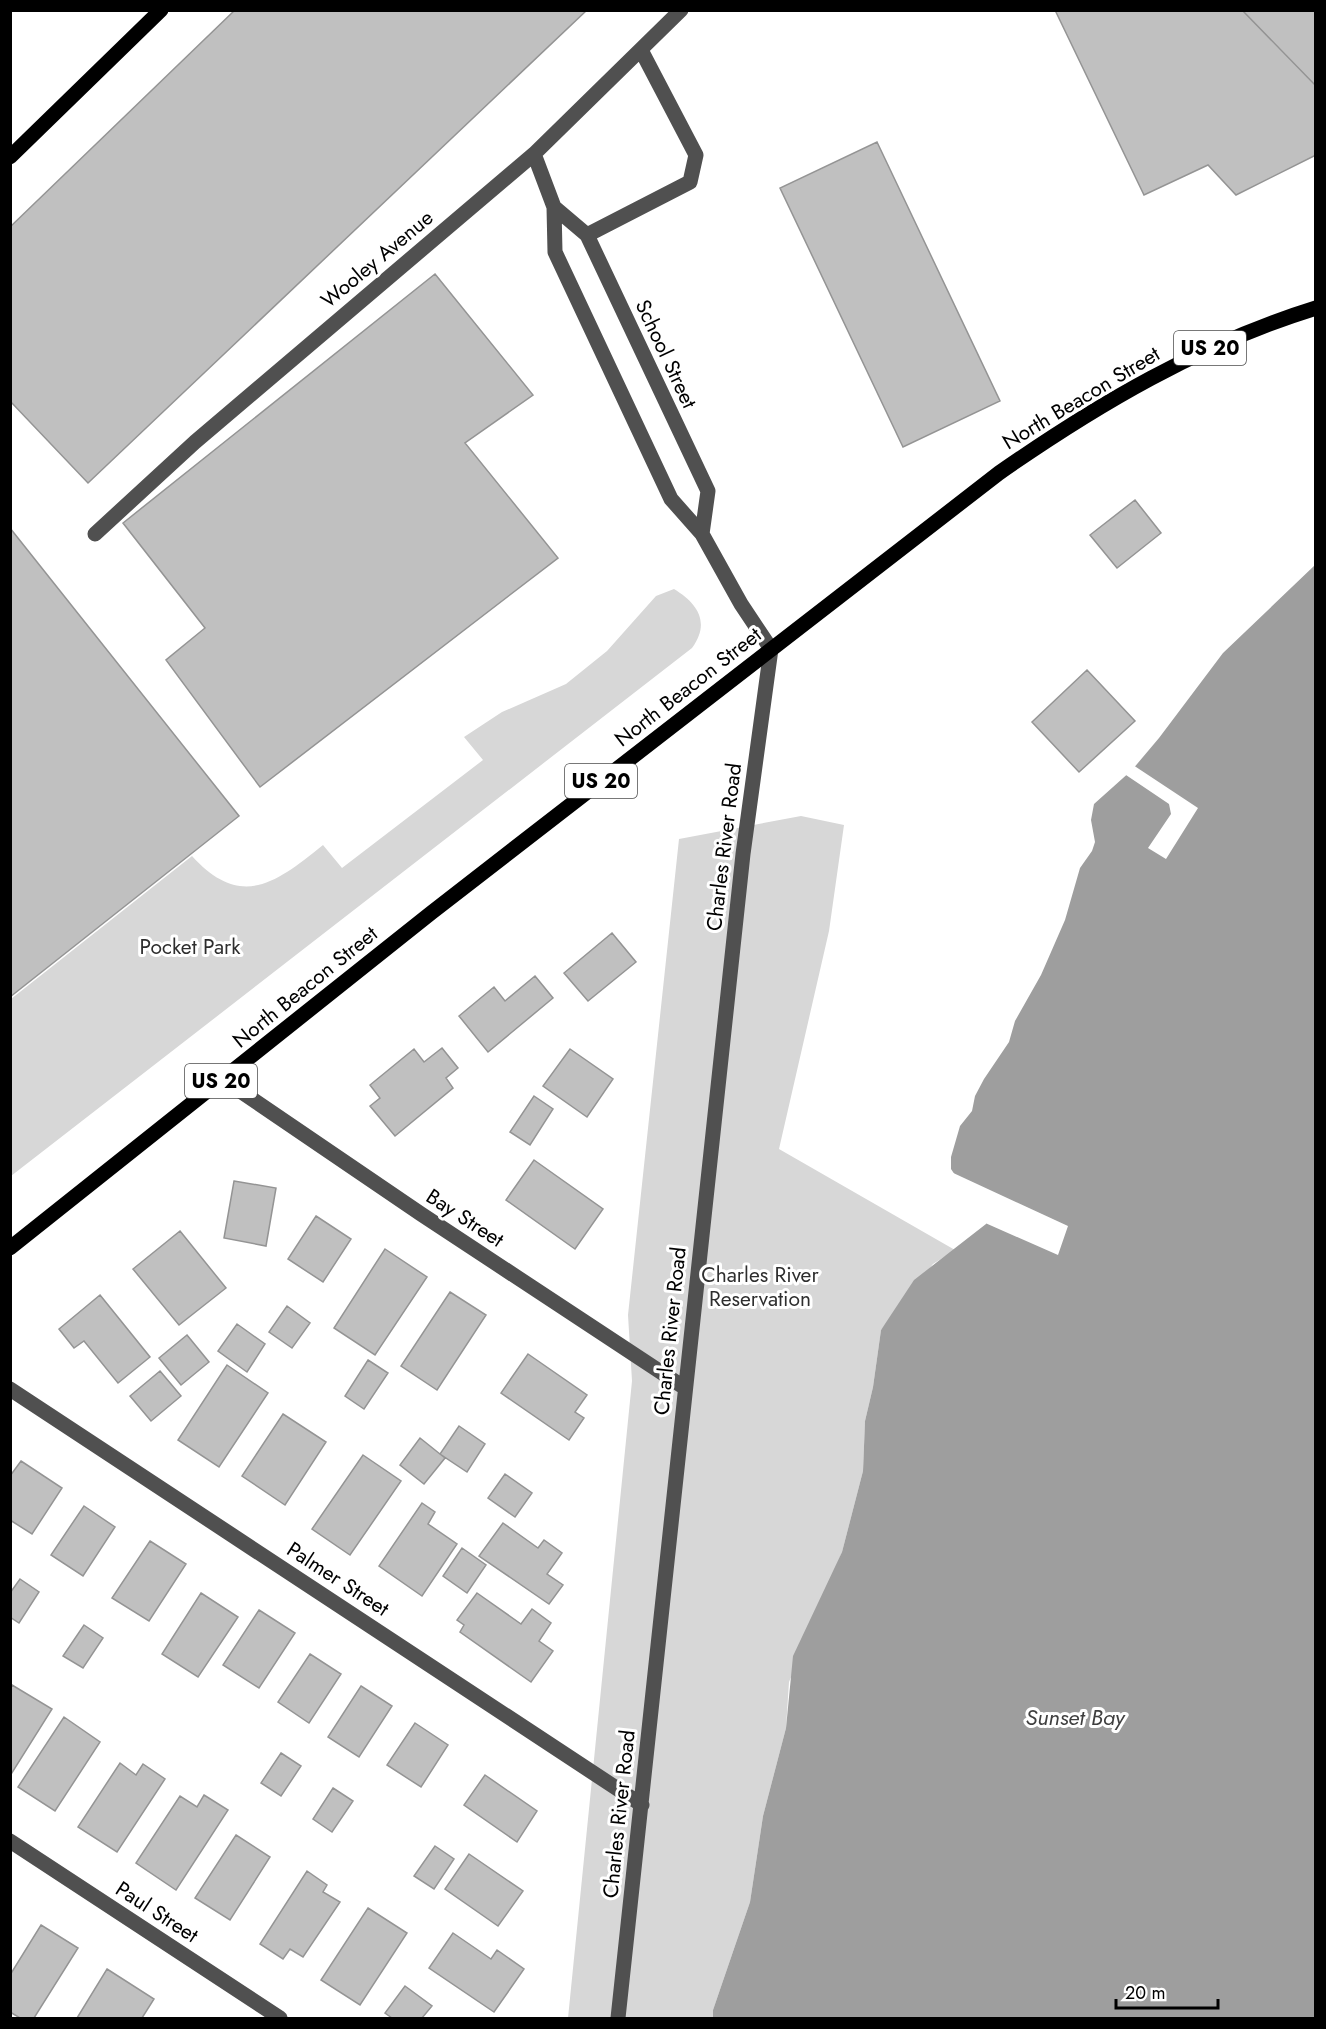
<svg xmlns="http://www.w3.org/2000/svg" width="1326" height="2029" font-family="Jost,sans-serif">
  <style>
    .green { fill: #d7d7d7 }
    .water { fill: #9e9e9e }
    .pier { fill: #fff }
    .building { fill: #c0c0c0; stroke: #949494; stroke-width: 1.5 }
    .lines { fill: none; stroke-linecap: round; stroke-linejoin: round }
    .minor { stroke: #505050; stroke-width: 15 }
    .major { stroke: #000; stroke-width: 15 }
    .labels { text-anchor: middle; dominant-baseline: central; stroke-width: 6; stroke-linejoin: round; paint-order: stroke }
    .shield { fill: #fff; stroke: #4c4c4c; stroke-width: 1.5 }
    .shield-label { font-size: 20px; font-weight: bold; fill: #000 }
    .street-label { font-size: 21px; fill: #000; stroke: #fff }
    .park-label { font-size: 21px; fill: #2e2e2e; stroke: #fff }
    .water-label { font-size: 22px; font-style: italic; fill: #3f3f3f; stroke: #fff }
  </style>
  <rect width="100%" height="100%" fill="#fff"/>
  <path class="green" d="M 674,589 C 697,603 711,622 692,648 L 11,1176 L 11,999 L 192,856 C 241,910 276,883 323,845 L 342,868 L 483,760 L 464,737 L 502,712 L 566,684 L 607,651 L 656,596 Z
    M 801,816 L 844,825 L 829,931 L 779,1149 L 955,1250 L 933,1264 L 881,1330 L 873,1387 L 865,1421 L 863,1471 L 842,1552 L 789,1682 L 786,1728 L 763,1816 L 750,1902 L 713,2010 L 713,2018 L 568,2018 L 632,1381 L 628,1315 L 679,839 Z"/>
  <path class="water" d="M 1315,565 L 1315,2018 L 713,2018 L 713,2010 L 750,1902 L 763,1816 L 786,1728 L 793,1656 L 842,1552 L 863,1471 L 865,1421 L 873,1387 L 881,1330 L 914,1280 L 986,1224 L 994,1210 L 984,1195 L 955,1175 L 951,1169 L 951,1157 L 960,1126 L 972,1111 L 975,1096 L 984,1079 L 1009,1042 L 1015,1021 L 1041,975 L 1065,920 L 1080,868 L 1092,851 L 1095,842 L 1091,820 L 1094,804 L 1132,770 L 1159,738 L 1223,653 Z"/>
  <path class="pier" d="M 1133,765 L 1198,808 L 1166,859 L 1148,848 L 1171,814 L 1169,804 L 1123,773 Z
    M 949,1171 L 1068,1226 L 1058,1255 L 983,1222 L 991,1210 L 982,1197 L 954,1178 Z"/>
  <path class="building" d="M 235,10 L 587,10 L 88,483 L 10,401 L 10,227 Z
    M 1055,10 L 1242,10 L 1316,86 L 1316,155 L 1236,195 L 1208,165 L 1144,195 Z
    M 1242,10 L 1316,10 L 1316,86 Z
    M 877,142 L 1000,401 L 903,447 L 780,188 Z
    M 435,274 L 533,395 L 465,443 L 558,558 L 260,787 L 166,660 L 205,628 L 123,523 Z
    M 1135,500 L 1161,533 L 1117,568 L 1090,535 Z
    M 10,528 L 239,816 L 10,997 Z
    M 1087,670 L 1135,721 L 1079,772 L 1032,722 Z
    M 612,933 L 636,962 L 588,1001 L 564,973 Z
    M 535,976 L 553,998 L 488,1052 L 459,1016 L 494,987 L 505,1001 Z
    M 442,1048 L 458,1068 L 446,1078 L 453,1088 L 395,1136 L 370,1106 L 380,1098 L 370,1085 L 414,1049 L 424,1062 Z
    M 570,1049 L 613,1079 L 587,1117 L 543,1086 Z
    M 534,1096 L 553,1109 L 530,1145 L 510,1132 Z
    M 534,1160 L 603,1209 L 575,1249 L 506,1200 Z
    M 234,1181 L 276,1188 L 266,1246 L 224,1238 Z
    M 316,1216 L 351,1239 L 323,1282 L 288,1259 Z
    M 180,1231 L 226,1288 L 179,1325 L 133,1269 Z
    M 385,1249 L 427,1277 L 375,1355 L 334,1328 Z
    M 450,1292 L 486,1315 L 437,1390 L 401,1366 Z
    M 100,1295 L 150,1357 L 118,1383 L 84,1341 L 74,1348 L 59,1329 Z
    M 287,1306 L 310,1323 L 292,1348 L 269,1332 Z
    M 237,1324 L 265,1344 L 247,1372 L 218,1351 Z
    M 187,1335 L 209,1362 L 181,1385 L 159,1358 Z
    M 528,1354 L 587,1395 L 575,1412 L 584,1418 L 569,1440 L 501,1393 Z
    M 368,1360 L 388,1373 L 364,1409 L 345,1396 Z
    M 227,1365 L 268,1393 L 219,1467 L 178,1440 Z
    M 160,1371 L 181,1396 L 151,1421 L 130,1396 Z
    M 283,1414 L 326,1442 L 285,1505 L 242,1476 Z
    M 459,1426 L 485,1444 L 467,1472 L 440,1454 Z
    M 420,1438 L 445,1458 L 424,1484 L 400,1465 Z
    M 363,1455 L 401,1481 L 350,1555 L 312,1529 Z
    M 21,1461 L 62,1488 L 32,1534 L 10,1520 L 10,1476 Z
    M 505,1474 L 532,1493 L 515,1517 L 488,1498 Z
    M 422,1503 L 435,1512 L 428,1524 L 457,1544 L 422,1596 L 379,1566 Z
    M 84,1506 L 115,1527 L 83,1576 L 51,1555 Z
    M 503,1523 L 538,1548 L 544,1540 L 562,1553 L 547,1574 L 563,1585 L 549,1604 L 479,1556 Z
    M 150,1541 L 186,1564 L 149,1621 L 112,1598 Z
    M 462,1548 L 486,1565 L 467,1593 L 443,1576 Z
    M 20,1579 L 39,1592 L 19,1623 L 10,1617 L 10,1593 Z
    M 201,1593 L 238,1617 L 198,1677 L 162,1654 Z
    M 477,1593 L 521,1624 L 532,1609 L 551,1623 L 539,1641 L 553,1651 L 531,1682 L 460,1632 L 464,1625 L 457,1620 Z
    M 259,1610 L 295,1633 L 259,1688 L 223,1665 Z
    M 84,1625 L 103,1638 L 83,1668 L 63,1656 Z
    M 310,1654 L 341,1674 L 309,1723 L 278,1702 Z
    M 12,1685 L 52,1709 L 10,1776 L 10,1688 Z
    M 361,1686 L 392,1706 L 359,1757 L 328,1737 Z
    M 64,1717 L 100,1742 L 55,1811 L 18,1787 Z
    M 415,1723 L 448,1745 L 421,1787 L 387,1765 Z
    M 281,1753 L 301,1766 L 281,1796 L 261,1783 Z
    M 120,1763 L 136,1775 L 143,1764 L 165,1779 L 117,1852 L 78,1827 Z
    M 485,1775 L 537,1811 L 517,1842 L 464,1805 Z
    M 333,1788 L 353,1801 L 332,1832 L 313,1819 Z
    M 204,1795 L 228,1810 L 176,1890 L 136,1863 L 180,1796 L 197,1807 Z
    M 236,1835 L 270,1857 L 230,1920 L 195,1898 Z
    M 435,1846 L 454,1859 L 434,1889 L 414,1876 Z
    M 469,1854 L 523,1891 L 498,1926 L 445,1889 Z
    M 307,1871 L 327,1885 L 323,1892 L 340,1902 L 303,1957 L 290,1949 L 283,1959 L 260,1944 Z
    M 368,1908 L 407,1933 L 360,2005 L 321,1980 Z
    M 41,1925 L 78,1948 L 34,2018 L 20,2018 L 10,2012 L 10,1975 Z
    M 453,1933 L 491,1959 L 497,1950 L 524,1969 L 494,2012 L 429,1968 Z
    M 107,1969 L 154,1999 L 142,2018 L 77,2018 Z
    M 405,1986 L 432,2006 L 422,2018 L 392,2018 L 385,2013 Z"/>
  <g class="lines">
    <path class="minor" d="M 534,154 L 554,207 L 555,252 L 671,499 L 702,534 L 741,604 L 771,649 L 743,854 L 618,2018
      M 554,207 L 587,235 L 708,491 L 702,534
      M 587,235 L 690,182 L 696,155 L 641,50
      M 95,534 L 195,442 L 534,154 L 681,10
      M 224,1080 L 421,1214 L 685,1388
      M 10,1389 L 642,1805
      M 10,1841 L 280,2018"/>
    <path class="major" d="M 10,157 L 161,10
      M 10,1248 L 431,913 L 999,473 C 1098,404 1200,344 1316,308"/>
  </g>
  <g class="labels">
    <g class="shield">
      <rect x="1174" y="331" width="72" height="34" rx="4.5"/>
      <rect x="565" y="764" width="72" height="34" rx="4.5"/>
      <rect x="185" y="1064" width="72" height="34" rx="4.5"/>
    </g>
    <g class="shield-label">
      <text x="1210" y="348">US 20</text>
      <text x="601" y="781">US 20</text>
      <text x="221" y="1081">US 20</text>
    </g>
    <g class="street-label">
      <text transform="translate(377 259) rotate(-40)">Wooley Avenue</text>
      <text transform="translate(666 354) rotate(65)">School Street</text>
      <text transform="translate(1081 398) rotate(-31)">North Beacon Street</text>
      <text transform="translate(688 687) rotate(-38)">North Beacon Street</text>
      <text transform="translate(724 847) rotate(-83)">Charles River Road</text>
      <text transform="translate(305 987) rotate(-39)">North Beacon Street</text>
      <text transform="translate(465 1218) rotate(33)">Bay Street</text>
      <text transform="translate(670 1331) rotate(-84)">Charles River Road</text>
      <text transform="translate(338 1579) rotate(33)">Palmer Street</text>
      <text transform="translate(619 1814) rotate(-84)">Charles River Road</text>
      <text transform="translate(157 1912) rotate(33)">Paul Street</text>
    </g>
    <g class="park-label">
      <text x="190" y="947">Pocket Park</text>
      <text x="760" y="1275">Charles River<tspan x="760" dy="24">Reservation</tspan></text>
    </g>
    <g class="water-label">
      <text x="1075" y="1717">Sunset Bay</text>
    </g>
  </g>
  <rect width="1326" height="2029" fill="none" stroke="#000000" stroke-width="24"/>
  <path d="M1116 1999v9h102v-9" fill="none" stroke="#000000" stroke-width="3"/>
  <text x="1125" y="1999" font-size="18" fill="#000000" stroke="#ffffff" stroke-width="4.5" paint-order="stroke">20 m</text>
</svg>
